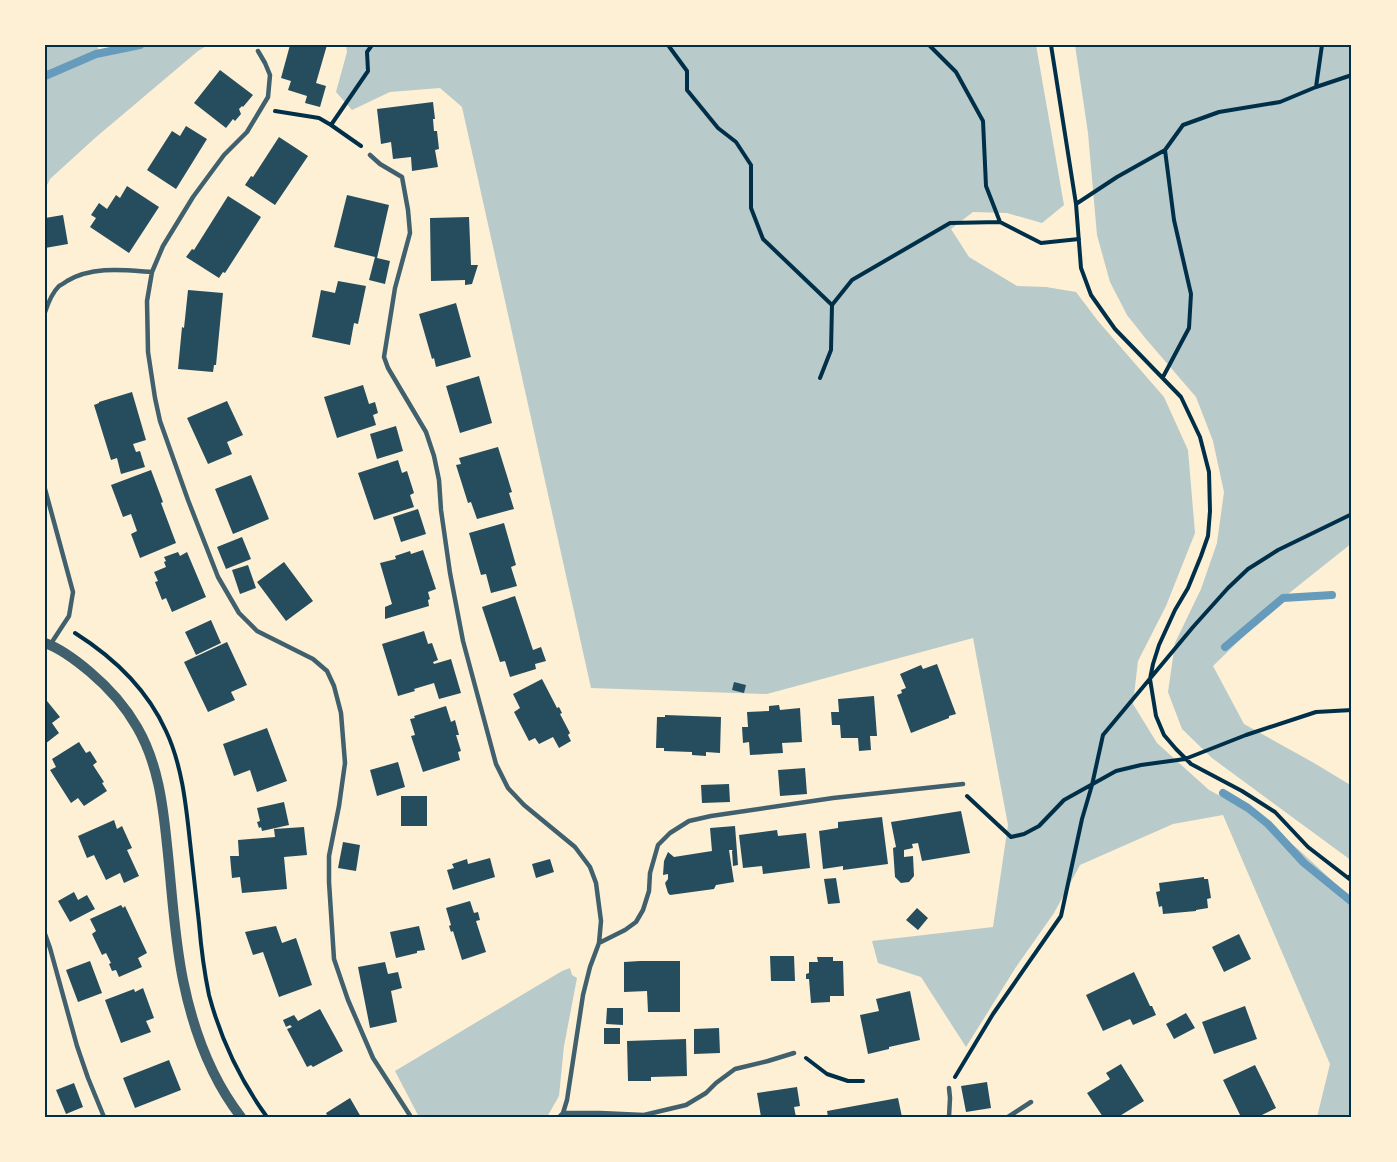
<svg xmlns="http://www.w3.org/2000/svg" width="1397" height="1162" font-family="Lato,sans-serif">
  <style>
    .green { fill: #b9caca }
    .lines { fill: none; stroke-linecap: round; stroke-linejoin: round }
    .stream { stroke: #669bbc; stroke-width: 8 }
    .building { fill: #264d5e }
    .path { stroke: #003049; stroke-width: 4 }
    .service { stroke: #3f606c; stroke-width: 4.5 }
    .tertiary { stroke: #3f606c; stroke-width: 10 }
    .neatline { fill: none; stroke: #003049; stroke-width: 2 }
  </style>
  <rect width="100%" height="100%" fill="#fdf0d5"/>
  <path class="green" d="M 45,45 L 97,45 L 99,51 L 130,45 L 208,45 L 198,51 L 95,138 L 50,179 L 45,189 Z
    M 346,45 L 1036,45 L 1064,205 L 1042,223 L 1007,213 L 973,212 L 951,229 L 969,257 L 1017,286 L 1046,287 L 1076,292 L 1098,321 L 1164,397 L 1188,450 L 1195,533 L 1166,606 L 1138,661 L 1133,704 L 1157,743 L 1209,790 L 1252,813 L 1298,849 L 1352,899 L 1352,1117 L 1317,1117 L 1330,1064 L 1223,815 L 1173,824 L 1080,865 L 1054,913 L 1016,967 L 966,1047 L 921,977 L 878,963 L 872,941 L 993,927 L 1008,825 L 973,638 L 767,694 L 591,688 L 462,107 L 440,88 L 390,92 L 352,110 L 336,92 L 347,52 Z
    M 1075,45 L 1352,45 L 1352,543 L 1283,598 L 1213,666 L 1244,724 L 1314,763 L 1352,786 L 1352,861 L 1212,758 L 1182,729 L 1168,692 L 1175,643 L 1201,589 L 1217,543 L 1224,492 L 1213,441 L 1196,397 L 1146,339 L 1127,315 L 1110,282 L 1097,235 L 1088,133 Z
    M 570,968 L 572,975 L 577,978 L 564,1046 L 559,1096 L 547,1117 L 419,1117 L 395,1071 L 562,971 Z"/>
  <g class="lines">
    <path class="stream" d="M 45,76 L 96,54 L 140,45
      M 1225,647 L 1283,598 L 1332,595
      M 1223,793 L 1248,808 L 1268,824 L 1304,863 L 1352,902"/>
  </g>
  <path class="building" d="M 290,45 L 327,45 L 316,83 L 326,86 L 320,107 L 305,103 L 307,96 L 288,90 L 291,81 L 281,78 Z
    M 220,70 L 253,95 L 243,107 L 242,106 L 239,109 L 241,114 L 235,121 L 233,119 L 226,128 L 194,103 Z
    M 433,102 L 435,119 L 433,119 L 434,131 L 437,131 L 439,149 L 435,150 L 438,167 L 412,171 L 411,157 L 393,159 L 391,142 L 381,144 L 377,109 Z
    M 186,126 L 207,139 L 176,189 L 147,170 L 172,131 L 180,136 Z
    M 279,137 L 308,156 L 275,205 L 245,185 L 251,176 L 253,177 Z
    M 127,186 L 159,207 L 129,253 L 90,227 L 96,218 L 91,215 L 99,203 L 107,209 L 116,195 L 120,198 Z
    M 347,195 L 389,205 L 377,258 L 390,261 L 385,284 L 369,280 L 375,257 L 334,247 Z
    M 228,196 L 261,217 L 225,273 L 223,272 L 219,278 L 186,257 L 192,249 L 194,250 Z
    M 63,215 L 68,244 L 45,248 L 45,218 Z
    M 469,217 L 471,265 L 478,265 L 472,284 L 465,285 L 465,280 L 431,281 L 430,218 Z
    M 338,281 L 366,286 L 358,324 L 354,323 L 350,345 L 312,337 L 321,290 L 335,293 Z
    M 188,290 L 223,293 L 216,365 L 214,365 L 213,372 L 178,369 L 182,327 L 184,328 Z
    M 456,303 L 471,357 L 436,367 L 434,358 L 432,359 L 419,314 Z
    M 479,376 L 492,423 L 460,433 L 446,386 Z
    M 363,385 L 369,404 L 375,402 L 378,413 L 373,415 L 376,425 L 337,438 L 324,397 Z
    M 132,392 L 146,440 L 133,444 L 136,452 L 140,451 L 145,467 L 121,474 L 117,458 L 111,460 L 94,405 L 99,403 L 99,402 Z
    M 227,401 L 243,435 L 227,442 L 232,454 L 208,464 L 187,418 Z
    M 396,426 L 403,451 L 377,459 L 370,434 Z
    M 498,447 L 512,492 L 509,493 L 514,509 L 477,519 L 471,502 L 468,503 L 456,465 L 461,464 L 459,458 Z
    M 398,460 L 402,473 L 407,471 L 414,493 L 410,495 L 414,507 L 374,520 L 358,473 Z
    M 151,470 L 163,502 L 161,503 L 176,543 L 140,558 L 131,534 L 137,531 L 131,514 L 123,517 L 111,485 Z
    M 251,475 L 269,519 L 233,534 L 215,489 Z
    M 418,509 L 426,534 L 401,542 L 393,517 Z
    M 504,523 L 516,565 L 511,567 L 517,586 L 491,593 L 486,574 L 481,575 L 469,533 Z
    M 242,537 L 251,559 L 226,569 L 217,547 Z
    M 423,550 L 436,589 L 428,592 L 430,599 L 428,600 L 429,606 L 385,619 L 385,607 L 392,604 L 380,563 L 396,559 L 395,556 L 410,551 L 411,554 Z
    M 178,552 L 180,556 L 187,552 L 206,597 L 172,612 L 166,598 L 162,600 L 155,582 L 158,581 L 154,572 L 166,567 L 164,562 L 166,561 L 164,557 Z
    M 284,562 L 313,601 L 286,621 L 257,582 Z
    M 248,565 L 256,588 L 240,594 L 232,570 Z
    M 515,596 L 533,650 L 541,647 L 546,661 L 535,664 L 536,669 L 510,677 L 505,661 L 500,662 L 482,607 Z
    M 211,620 L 221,643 L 196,655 L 185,632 Z
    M 424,631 L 428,644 L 432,643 L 438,660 L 433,662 L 434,664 L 451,659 L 461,693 L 439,699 L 434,683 L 414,689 L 415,691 L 398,696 L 382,644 Z
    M 227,642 L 247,685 L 231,692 L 235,700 L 208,712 L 184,662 Z
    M 937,664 L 956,714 L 949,716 L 949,718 L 911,733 L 897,695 L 902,693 L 901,690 L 906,688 L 900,674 L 921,665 L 923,669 Z
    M 542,679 L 557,708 L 559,707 L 562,713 L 560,714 L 570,733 L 568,735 L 571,741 L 559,748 L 553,737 L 539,744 L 535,738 L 529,741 L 514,712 L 520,708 L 513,694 Z
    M 734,682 L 746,685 L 744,693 L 732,690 Z
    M 874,696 L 877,736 L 870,736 L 871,750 L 859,751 L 858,738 L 841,738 L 840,725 L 832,725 L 831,712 L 839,712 L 838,699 Z
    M 47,701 L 60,717 L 52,723 L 59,733 L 45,744 L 45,702 Z
    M 779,705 L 780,710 L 800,708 L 802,742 L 782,743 L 783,753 L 750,755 L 749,742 L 743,743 L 742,727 L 748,727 L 747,712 L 769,711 L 769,706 Z
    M 446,706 L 451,722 L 455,720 L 459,735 L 456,735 L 461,751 L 458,752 L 460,760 L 423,772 L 411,736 L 415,735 L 410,719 L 415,718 L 414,716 Z
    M 665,715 L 721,717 L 720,753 L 706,752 L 706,756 L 692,755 L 692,752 L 664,751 L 664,748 L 656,748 L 657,717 L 665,717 Z
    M 267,728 L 287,781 L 257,792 L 250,770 L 234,776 L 223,744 Z
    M 79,742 L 86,753 L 90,751 L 97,762 L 93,765 L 104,782 L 102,783 L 107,791 L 84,806 L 78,798 L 71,803 L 50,770 L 56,767 L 52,759 Z
    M 398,762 L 405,787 L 377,796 L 370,770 Z
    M 805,768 L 807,794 L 780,796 L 778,770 Z
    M 729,784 L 730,802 L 702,803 L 701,785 Z
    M 401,796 L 427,796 L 427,826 L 401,826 Z
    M 284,802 L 289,825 L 262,831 L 261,827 L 259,828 L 257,822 L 260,821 L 257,808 Z
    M 961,811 L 970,853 L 922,861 L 918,843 L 912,844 L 913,848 L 904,850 L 904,857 L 913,856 L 914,876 L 909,882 L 901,883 L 895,877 L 893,848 L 896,847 L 891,822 Z
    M 882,817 L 888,864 L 843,870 L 843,866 L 823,869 L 819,831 L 838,828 L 838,822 Z
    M 114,820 L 117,829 L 122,826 L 132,848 L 127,850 L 139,876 L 124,883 L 120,873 L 106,880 L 94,855 L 87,858 L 78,836 Z
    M 735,826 L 738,865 L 733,866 L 732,851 L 733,850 L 729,850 L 734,882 L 716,885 L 714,889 L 670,895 L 668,893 L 665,883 L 668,879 L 668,874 L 663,875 L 664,861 L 668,852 L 674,857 L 712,851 L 710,828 Z
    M 304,827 L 307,855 L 284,857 L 287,889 L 242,893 L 240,877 L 232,878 L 230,856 L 239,856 L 238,840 L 275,837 L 274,829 Z
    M 777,830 L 778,836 L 806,833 L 810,868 L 763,874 L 762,866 L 743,868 L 739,835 Z
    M 343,842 L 360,845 L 356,871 L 338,868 Z
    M 490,858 L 495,877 L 453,890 L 447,870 L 454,868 L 452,864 L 467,859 L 468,864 Z
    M 550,859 L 554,872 L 536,878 L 532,864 Z
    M 1204,877 L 1204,879 L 1208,879 L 1211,898 L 1207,899 L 1208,908 L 1196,910 L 1196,911 L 1163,914 L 1162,906 L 1159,907 L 1156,892 L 1160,891 L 1159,883 Z
    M 836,878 L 840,903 L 828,904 L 824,879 Z
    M 74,892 L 78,900 L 87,895 L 95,909 L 70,922 L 58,901 Z
    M 470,901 L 474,913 L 478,912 L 480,920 L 476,921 L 486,952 L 462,960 L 453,931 L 451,932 L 449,926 L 451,925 L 446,908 Z
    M 121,905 L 123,908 L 125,906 L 147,953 L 138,958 L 142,967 L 119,977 L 116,970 L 112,971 L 109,964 L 111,963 L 106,953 L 102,955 L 92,934 L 96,931 L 90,919 Z
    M 917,908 L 928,918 L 918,930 L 906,920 Z
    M 276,926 L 282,943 L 296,938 L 312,985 L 279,997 L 263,952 L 253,955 L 245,932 Z
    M 419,926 L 425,950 L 417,951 L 417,953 L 396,958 L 390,932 Z
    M 1239,934 L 1251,959 L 1224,972 L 1212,947 Z
    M 770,956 L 794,956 L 795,981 L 771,981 Z
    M 817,957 L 833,957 L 833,961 L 843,961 L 844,996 L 830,996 L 830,1002 L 811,1003 L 809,979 L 806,979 L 806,974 L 809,973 L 809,962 L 818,962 Z
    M 90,961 L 102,993 L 78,1002 L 66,970 Z
    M 640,961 L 680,961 L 680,1012 L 648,1012 L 647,991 L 624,992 L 624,962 Z
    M 385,962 L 388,974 L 398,972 L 402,988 L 391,991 L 397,1022 L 370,1028 L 358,967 Z
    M 1134,972 L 1150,1006 L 1152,1006 L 1156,1015 L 1133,1025 L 1130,1019 L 1103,1031 L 1086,995 Z
    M 143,988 L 154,1018 L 146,1021 L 151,1032 L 121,1043 L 105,1000 L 134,989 L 135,992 Z
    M 910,991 L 920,1040 L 889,1047 L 889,1049 L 868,1054 L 860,1015 L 879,1011 L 876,999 Z
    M 1245,1006 L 1257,1039 L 1214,1054 L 1202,1022 Z
    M 607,1008 L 623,1008 L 623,1025 L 606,1024 Z
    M 320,1009 L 343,1051 L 313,1067 L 311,1065 L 307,1067 L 287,1029 L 292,1027 L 290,1025 L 286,1027 L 283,1020 L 294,1015 L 298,1021 Z
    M 1186,1013 L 1195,1028 L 1174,1039 L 1166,1024 Z
    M 604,1028 L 620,1028 L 620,1044 L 604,1044 Z
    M 719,1028 L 720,1053 L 694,1054 L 694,1029 Z
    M 686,1039 L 687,1076 L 651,1077 L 651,1081 L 628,1081 L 627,1041 Z
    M 169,1060 L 181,1090 L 135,1108 L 123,1078 Z
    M 1121,1064 L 1144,1101 L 1118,1117 L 1103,1117 L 1087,1093 L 1110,1079 L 1106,1073 Z
    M 1255,1065 L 1276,1108 L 1258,1117 L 1241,1117 L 1223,1080 Z
    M 987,1082 L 991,1108 L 966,1112 L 961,1086 Z
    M 74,1083 L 83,1107 L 66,1114 L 56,1090 Z
    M 797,1087 L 800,1106 L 794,1107 L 796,1117 L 761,1117 L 757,1093 Z
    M 350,1098 L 361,1117 L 328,1117 L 326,1113 Z
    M 898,1098 L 902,1117 L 828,1117 L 827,1111 Z"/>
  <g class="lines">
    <path class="path" d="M 668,45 L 687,71 L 687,90 L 718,128 L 736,142 L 751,165 L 751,208 L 763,239 L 832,305
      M 929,45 L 956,72 L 983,121 L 986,186 L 1000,222 L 1041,243 L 1079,239
      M 1051,45 L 1076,204 L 1081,268 L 1091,295 L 1115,329 L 1181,397 L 1200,437 L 1209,472 L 1210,511 L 1208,536 L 1201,556 L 1188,588 L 1175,610 L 1159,645 L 1153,664 L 1150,679 L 1156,716 L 1164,735 L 1176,749 L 1191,764 L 1242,791 L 1275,812 L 1308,847 L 1352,881
      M 1316,87 L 1322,45
      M 275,111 L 319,118 L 331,125 L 361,146
      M 331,125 L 368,71 L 367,52 L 372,45
      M 1076,204 L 1117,177 L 1165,150 L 1183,125 L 1219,112 L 1280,102 L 1316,87 L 1352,75
      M 1163,377 L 1189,328 L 1191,294 L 1174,220 L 1165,150
      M 820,378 L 831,350 L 832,305 L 852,280 L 950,223 L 1000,222
      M 75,633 C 113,657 147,689 166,731 C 182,765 186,805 190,842 C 193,869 196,896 199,923 C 201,947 204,971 209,995 C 221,1040 240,1080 267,1117
      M 967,796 L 1011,837 L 1024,834 L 1039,826 L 1064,800 L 1116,771 L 1141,765 L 1185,759 L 1246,735 L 1316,712 L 1352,710
      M 1349,878 L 1352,873
      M 806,1058 L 827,1074 L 848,1081 L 863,1081
      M 955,1077 L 993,1014 L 1061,916 L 1082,819 L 1092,785 L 1103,735 L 1193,627 L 1228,588 L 1248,569 L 1278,550 L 1352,514"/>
    <path class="service" d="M 370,155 L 380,164 L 402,177 L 408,210 L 410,233 L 395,288 L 384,357 L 388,368 L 426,432 L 434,456 L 439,480 L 441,510 L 450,573 L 463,641 L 496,764 L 508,788 L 524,805 L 575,847 L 590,867 L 596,883 L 601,921 L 599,943 L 590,967 L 583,995 L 567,1100 L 563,1113 L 559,1117
      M 152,272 L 163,246 L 193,197 L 224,155 L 247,132 L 268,97 L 270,75 L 265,63 L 258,51
      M 45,312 C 48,303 52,293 59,286 C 59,286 66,282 67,281 C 93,266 123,270 152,272 L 147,301 L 148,352 L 155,398 L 160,421 L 188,500 L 218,577 L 239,613 L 257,631 L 313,659 L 327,671 L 334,686 L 341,713 L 345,763 L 339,806 L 329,856 L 329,882 L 334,959 L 348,1000 L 373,1058 L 411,1117
      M 45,489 L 73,592 L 69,616 L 50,645
      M 45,934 L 50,948 L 77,1046 L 88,1078 L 104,1117
      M 599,943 L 625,930 L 636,922 L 643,910 L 649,891 L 650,873 L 658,845 L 670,833 L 689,821 L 711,816 L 833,798 L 963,784
      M 949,1088 L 950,1098 L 949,1117
      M 563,1113 L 600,1113 L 644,1115 L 686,1105 L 706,1093 L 716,1083 L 735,1069 L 768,1061 L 794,1053
      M 1008,1117 L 1031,1102"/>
    <path class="tertiary" d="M 45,643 C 62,649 77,661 90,672 C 109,688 125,706 137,727 C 158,763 163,805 167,845 C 172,890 174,936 183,980 C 193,1029 210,1077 241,1117"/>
  </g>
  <rect width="1397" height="1162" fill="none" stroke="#fdf0d5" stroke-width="93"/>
  <rect x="46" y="46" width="1304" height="1070" class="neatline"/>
</svg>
